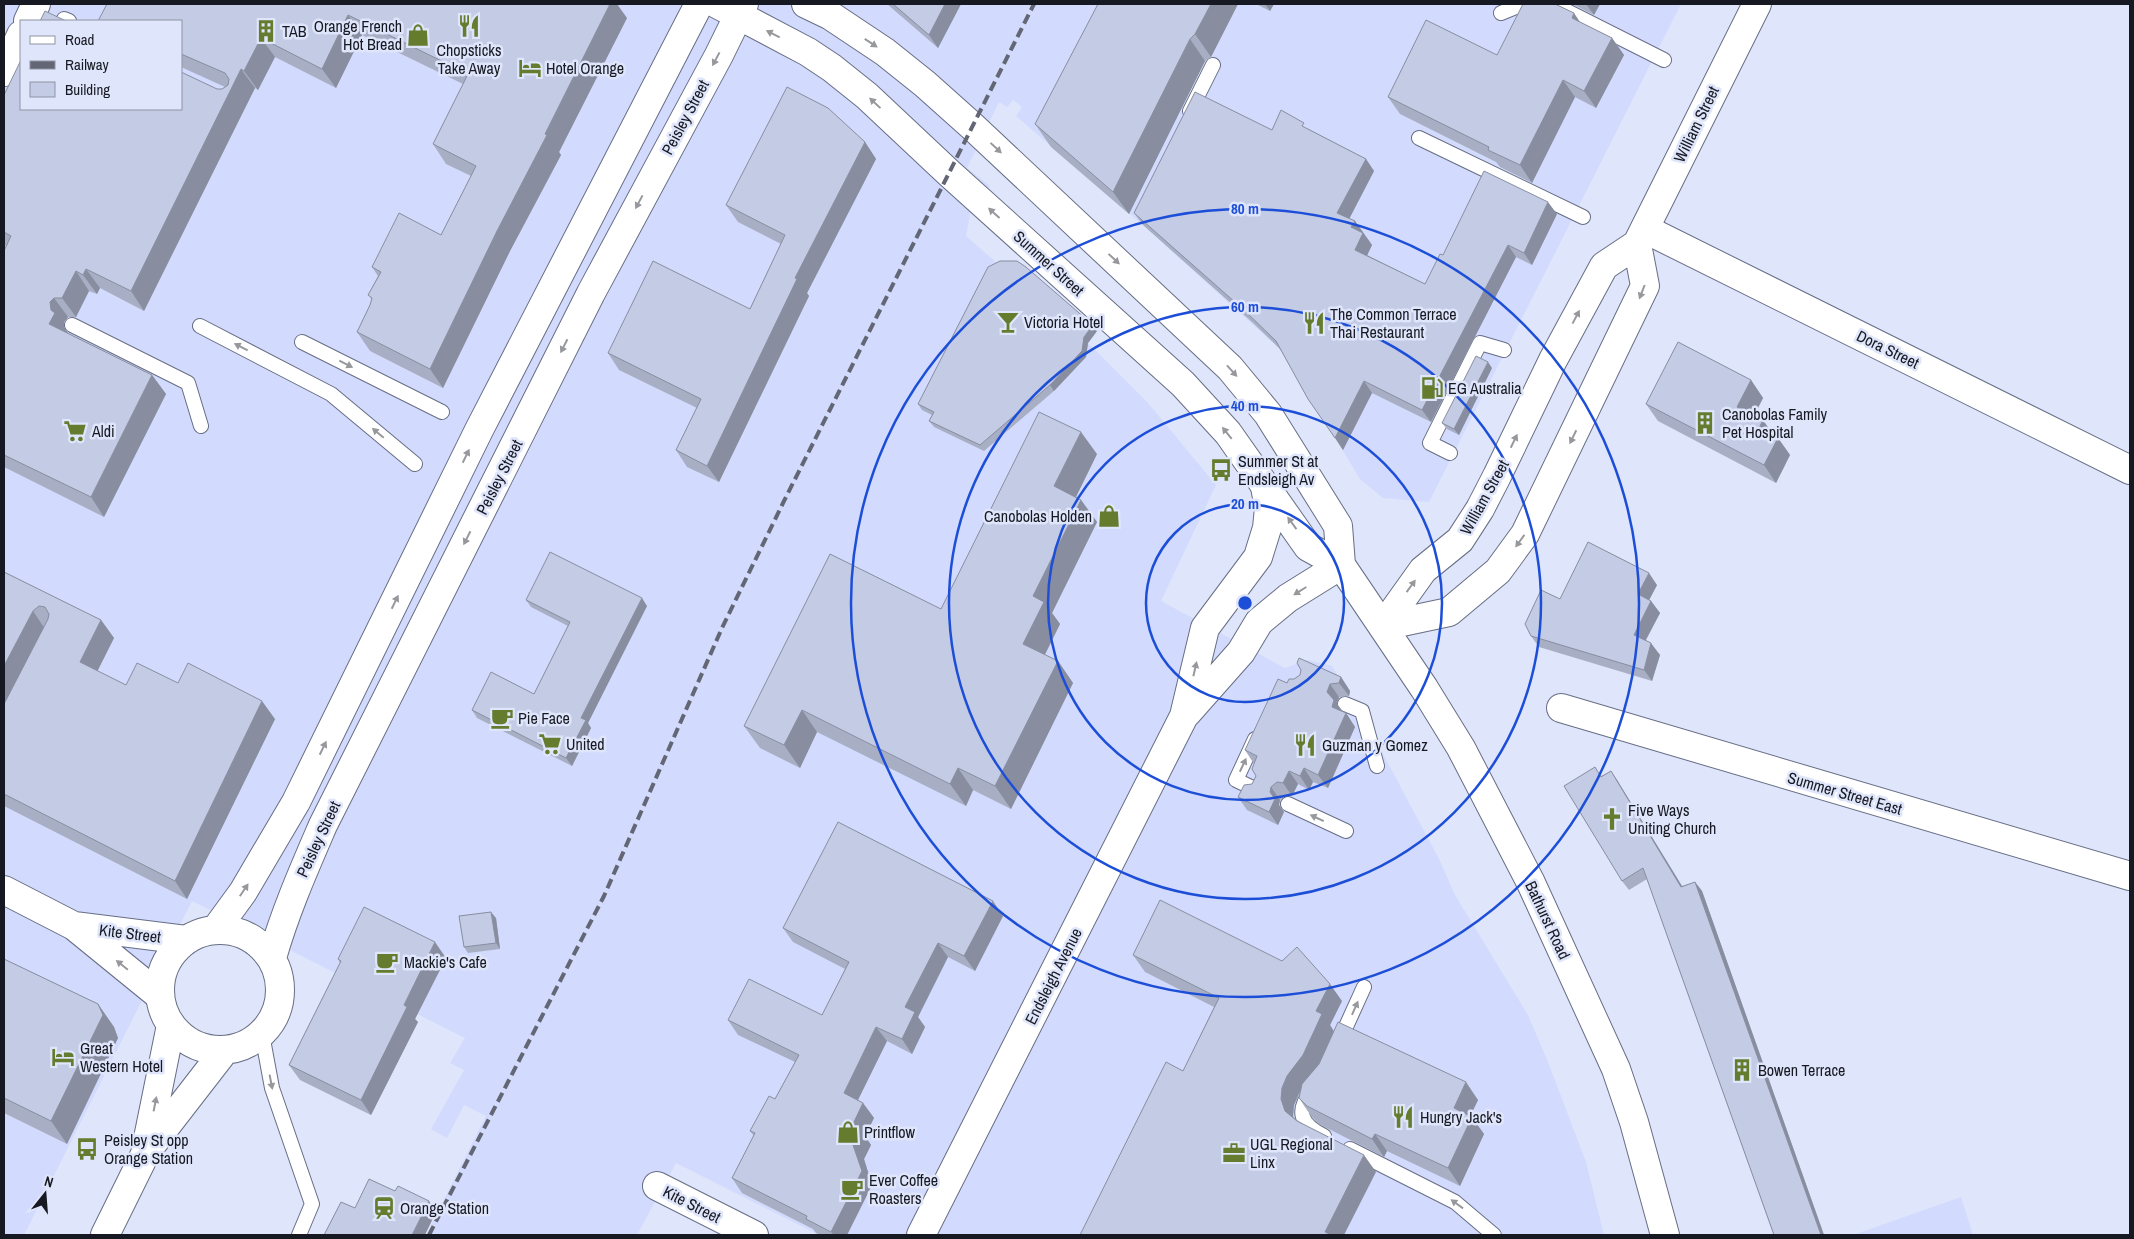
<svg xmlns="http://www.w3.org/2000/svg" width="2134" height="1239" font-family="'Archivo Narrow',sans-serif">
  <style>
    .built { fill: #d2dbfd; fill-rule: evenodd }
    .lines { fill: none; stroke-linecap: round; stroke-linejoin: round }
    .service-casing { stroke: #676e85; stroke-width: 16 }
    .minor-casing { stroke: #676e85; stroke-width: 30 }
    .secondary-casing { stroke: #676e85; stroke-width: 30 }
    .trunk-casing { stroke: #676e85; stroke-width: 30 }
    .service { stroke: #fff; stroke-width: 14 }
    .minor { stroke: #fff; stroke-width: 28 }
    .secondary { stroke: #fff; stroke-width: 28 }
    .trunk { stroke: #fff; stroke-width: 28 }
    .rail { stroke: #636674; stroke-width: 4; stroke-dasharray: 10 5; stroke-linecap: butt }
    .wall { fill: #a8afc5 }
    .shaded-wall { fill: #888ea0 }
    .building { fill: #c3cbe5; stroke: #888ea0 }
    .oneway { fill: #97989c }
    .ring { fill: none; stroke: #1d4ed8; stroke-width: 2.5 }
    .labels { text-anchor: middle; dominant-baseline: central; stroke-width: 5; stroke-linejoin: round; paint-order: stroke }
    .poi-label { font-size: 16px; fill: #171922; stroke: #dfe5fa; text-anchor: start }
    .street-label { font-size: 16px; fill: #171922; stroke: #dfe5fa }
    .centre { fill: #1d4ed8; stroke: #dfe5fa; stroke-width: 2.5 }
    .ring-label { font-size: 15px; text-anchor: middle; font-weight: bold; fill: #1d4ed8; stroke: #dfe5fa; stroke-width: 5; stroke-linejoin: round; paint-order: stroke }
  </style>
  <rect width="100%" height="100%" fill="#dfe5fa"/>
  <path class="built" d="M 4,4 L 1681,4 L 1429,502 L 1383,498 L 1360,479 L 1284,353 L 1145,227 L 1016,116 L 1022,107 L 1013,100 L 1007,107 L 999,102 L 967,168 L 990,186 L 970,214 L 966,236 L 1088,343 L 1148,403 L 1216,485 L 1161,601 L 1285,668 L 1308,660 L 1332,666 L 1381,750 L 1439,859 L 1455,895 L 1528,1015 L 1548,1062 L 1586,1162 L 1604,1235 L 819,1235 L 676,1163 L 637,1235 L 426,1235 L 486,1116 L 464,1105 L 447,1138 L 431,1129 L 464,1070 L 450,1063 L 465,1038 L 192,901 L 24,1235 L 4,1235 ZM 21,21 L 181,21 L 181,109 L 21,109 Z
    M 1961,1197 L 1973,1235 L 1853,1235 Z"/>
  <g class="lines">
    <defs>
      <path id="service" d="M 1553,4 L 1664,60
        M 1501,13 L 1523,4
        M 64,19 L 69,21
        M 1190,111 L 1213,65
        M 1419,138 L 1583,217
        M 72,325 L 188,383 L 201,426
        M 200,326 L 331,394 L 415,464
        M 302,342 L 442,412
        M 1450,453 L 1430,443 L 1480,343 L 1504,350
        M 1345,704 L 1362,711 L 1377,766
        M 1255,739 L 1236,780 L 1257,790
        M 1288,804 L 1346,831
        M 262,1034 L 272,1088 L 312,1204 L 299,1235
        M 1339,1042 L 1364,987
        M 1313,1089 C 1295,1111 1300,1124 1324,1136
        M 1350,1149 L 1455,1202 L 1494,1235"/>
      <path id="minor" d="M 28,21 L 36,4
        M 4,72 L 21,35
        M 1645,229 L 2130,470
        M 1561,708 L 2130,876
        M 1187,713 L 1241,652 L 1259,622 L 1288,598 L 1341,565
        M 4,890 L 74,926 L 160,996
        M 74,926 L 186,940
        M 657,1186 L 754,1235
        M 921,1235 L 1184,716 L 1205,628 L 1258,557 L 1267,528 L 1269,508 L 1265,487"/>
      <path id="secondary" d="M 1383,626 L 1423,570 L 1460,540 L 1480,509 L 1497,476 L 1553,360 L 1604,266 L 1637,244 L 1757,4
        M 1383,626 L 1449,612 L 1498,571 L 1525,534 L 1645,286 L 1637,244
        M 216,929 L 243,892 L 296,802 L 479,430 L 699,4
        M160 990a60 60 0 1 1 120 0a60 60 0 1 1-120 0Z
        M 272,958 C 285,912 304,869 323,825 L 591,293 L 719,55 L 744,4
        M 146,1148 L 171,1025
        M 105,1235 L 146,1152 L 225,1050"/>
      <path id="trunk" d="M 717,4 L 808,52 L 832,68 L 867,96 L 949,173 L 1183,384 L 1228,433 L 1308,547 L 1341,565 L 1424,688 L 1461,748 L 1531,883 L 1616,1069 L 1634,1122 L 1665,1235
        M 806,4 L 831,16 L 885,52 L 925,84 L 972,126 L 1230,368 L 1268,414 L 1338,526 L 1341,565"/>
    </defs>
    <use href="#service" class="service-casing"/>
    <use href="#minor" class="minor-casing"/>
    <use href="#secondary" class="secondary-casing"/>
    <use href="#trunk" class="trunk-casing"/>
    <use href="#service" class="service"/>
    <use href="#minor" class="minor"/>
    <use href="#secondary" class="secondary"/>
    <use href="#trunk" class="trunk"/>
    <path class="rail" d="M 429,1235 L 604,896 L 722,628 L 784,501 L 1034,4"/>
  </g>
  <path class="wall" d="M 107,4 L 627,18 L 559,152 L 561,155 L 510,251 L 443,388 L 370,351 L 357,332 L 370,305 L 372,299 L 368,295 L 378,276 L 372,267 L 441,235 L 471,176 L 446,164 L 433,144 L 463,84 L 362,35 L 336,88 L 275,57 L 258,90 L 255,88 L 144,311 L 100,288 L 97,294 L 89,291 L 76,317 L 68,317 L 64,322 L 64,327 L 68,333 L 152,375 L 166,394 L 104,517 L 4,467 L 4,251 L 6,246 L 4,245 L 4,95 L 217,89 L 222,89 L 225,87 L 181,67 L 181,21 Z
    M 887,4 L 961,4 L 938,48 Z
    M 1238,4 L 1211,57 L 1205,61 L 1129,214 L 1051,147 L 1035,124 Z
    M 1256,4 L 1274,4 L 1270,11 Z
    M 1572,4 L 1600,4 L 1594,15 Z
    M 1580,22 L 1612,38 L 1624,55 L 1596,108 L 1575,97 L 1532,183 L 1500,167 L 1496,162 L 1400,114 L 1388,97 L 1497,55 Z
    M 1308,129 L 1366,159 L 1374,171 L 1349,219 L 1355,221 L 1372,245 L 1367,255 L 1425,284 L 1443,255 L 1557,214 L 1532,265 L 1516,257 L 1431,422 L 1372,393 L 1343,450 L 1280,349 L 1253,323 L 1143,225 L 1134,213 L 1272,130 Z
    M 865,142 L 876,159 L 807,293 L 809,296 L 719,482 L 687,467 L 676,450 L 697,408 L 619,370 L 608,353 L 750,309 L 781,244 L 738,222 L 726,205 Z
    M 1097,331 L 1088,343 L 1086,357 L 1054,391 L 984,451 L 934,427 L 929,421 L 932,415 L 922,410 L 918,404 Z
    M 1492,368 L 1459,435 L 1447,429 L 1442,423 Z
    M 1751,380 L 1763,398 L 1754,416 L 1763,420 L 1773,435 L 1778,438 L 1790,455 L 1776,483 L 1658,421 L 1646,404 Z
    M 1097,454 L 1076,497 L 1081,500 L 1097,522 L 1052,613 L 1060,624 L 1045,655 L 1058,661 L 1073,683 L 1011,809 L 973,790 L 966,806 L 817,732 L 800,768 L 760,748 L 744,726 L 941,609 Z
    M 4,572 L 101,620 L 114,638 L 97,671 L 126,685 L 178,683 L 275,719 L 187,899 L 4,806 Z
    M 1657,585 L 1649,600 L 1651,601 L 1660,613 L 1646,640 L 1660,655 L 1652,681 L 1539,647 L 1531,636 L 1560,599 Z
    M 526,600 L 647,606 L 588,723 L 591,728 L 572,766 L 477,718 L 472,710 L 534,694 L 568,626 L 531,607 Z
    M 1341,677 L 1350,691 L 1349,696 L 1339,697 L 1337,704 L 1343,712 L 1346,713 L 1355,727 L 1328,788 L 1313,782 L 1309,790 L 1298,784 L 1292,796 L 1287,795 L 1280,800 L 1279,805 L 1284,812 L 1278,825 L 1247,810 L 1238,797 L 1252,784 L 1256,776 L 1254,764 L 1245,750 L 1287,683 L 1294,679 Z
    M 1611,771 L 1617,780 L 1682,886 L 1695,882 L 1702,891 L 1824,1235 L 1774,1235 L 1647,879 L 1629,890 L 1622,881 L 1601,776 Z
    M 1003,916 L 975,971 L 948,957 L 918,1017 L 925,1027 L 912,1054 L 887,1041 L 858,1100 L 863,1103 L 874,1118 L 865,1136 L 871,1145 L 864,1159 L 872,1185 L 847,1235 L 820,1235 L 816,1233 L 813,1229 L 742,1193 L 732,1178 L 754,1136 L 750,1131 L 775,1099 L 795,1062 L 738,1035 L 728,1020 L 822,1015 L 845,969 L 793,942 L 783,928 Z
    M 496,918 L 500,949 L 468,953 L 464,947 Z
    M 1133,955 L 1342,1001 L 1330,1025 L 1334,1031 L 1478,1100 L 1470,1116 L 1484,1134 L 1460,1186 L 1387,1151 L 1384,1157 L 1319,1124 L 1311,1116 L 1299,1098 L 1301,1091 L 1294,1105 L 1293,1116 L 1294,1118 L 1376,1172 L 1183,1071 L 1214,1007 L 1145,972 Z
    M 446,958 L 415,1019 L 418,1022 L 371,1115 L 300,1080 L 289,1065 L 340,963 L 338,959 Z
    M 4,959 L 98,1004 L 114,1027 L 118,1038 L 67,1144 L 4,1113 Z"/>
  <path class="shaded-wall" d="M 610,4 L 617,4 L 627,18 L 559,152 L 561,155 L 510,251 L 443,388 L 430,369 L 497,231 Z
    M 945,4 L 961,4 L 938,48 L 929,35 Z
    M 1211,4 L 1238,4 L 1211,57 L 1195,34 Z
    M 1265,4 L 1274,4 L 1270,11 Z
    M 1586,4 L 1600,4 L 1594,15 Z
    M 1574,13 L 1586,31 L 1572,18 Z
    M 348,15 L 362,35 L 336,88 L 322,69 Z
    M 261,38 L 275,57 L 258,90 L 244,71 Z
    M 1612,38 L 1624,55 L 1596,108 L 1584,91 Z
    M 1190,39 L 1205,61 L 1129,214 L 1113,192 Z
    M 241,69 L 255,88 L 144,311 L 131,291 Z
    M 1563,80 L 1575,97 L 1532,183 L 1520,165 Z
    M 865,142 L 876,159 L 807,293 L 809,296 L 719,482 L 707,466 L 795,278 Z
    M 1366,159 L 1374,171 L 1346,225 L 1337,213 Z
    M 1548,202 L 1557,214 L 1532,265 L 1524,253 Z
    M 1355,221 L 1372,245 L 1364,262 L 1355,250 L 1351,227 Z
    M 1508,245 L 1516,257 L 1431,422 L 1422,410 Z
    M 86,269 L 100,288 L 97,294 L 83,275 Z
    M 76,271 L 89,291 L 76,317 L 62,298 Z
    M 54,298 L 68,317 L 64,322 L 64,327 L 68,333 L 49,324 L 51,310 L 50,302 Z
    M 1093,325 L 1097,331 L 1088,343 L 1086,357 L 1054,391 L 1050,385 L 1084,337 Z
    M 1488,362 L 1492,368 L 1459,435 L 1454,429 Z
    M 152,375 L 166,394 L 104,517 L 91,497 Z
    M 1751,380 L 1763,398 L 1749,425 L 1737,407 Z
    M 1364,381 L 1372,393 L 1343,450 L 1335,438 Z
    M 1763,420 L 1775,438 L 1759,428 Z
    M 1081,432 L 1097,454 L 1070,509 L 1054,486 Z
    M 1778,438 L 1790,455 L 1776,483 L 1764,465 Z
    M 1081,500 L 1097,522 L 1052,613 L 1060,624 L 1039,666 L 1023,644 L 1033,596 Z
    M 1649,573 L 1657,585 L 1646,606 L 1638,594 Z
    M 642,598 L 647,606 L 588,723 L 591,728 L 572,766 L 566,758 L 581,718 Z
    M 1651,601 L 1660,613 L 1642,647 L 1634,635 Z
    M 33,611 L 45,629 L 4,709 L 4,666 Z
    M 101,620 L 114,638 L 93,680 L 80,662 Z
    M 1651,643 L 1660,655 L 1652,681 L 1644,670 Z
    M 1058,661 L 1073,683 L 1011,809 L 995,786 Z
    M 1341,677 L 1350,691 L 1349,696 L 1339,683 Z
    M 1330,684 L 1339,697 L 1337,704 L 1344,713 L 1332,707 L 1327,692 Z
    M 262,701 L 275,719 L 187,899 L 175,881 Z
    M 802,710 L 817,732 L 800,768 L 784,745 Z
    M 1346,713 L 1355,727 L 1328,788 L 1318,775 Z
    M 958,768 L 973,790 L 966,806 L 950,784 Z
    M 1304,768 L 1313,782 L 1309,790 L 1300,776 Z
    M 1289,771 L 1298,784 L 1292,796 L 1283,783 Z
    M 1611,771 L 1617,780 L 1688,896 L 1681,887 Z
    M 1271,787 L 1280,800 L 1279,805 L 1284,812 L 1278,825 L 1269,812 Z
    M 1695,882 L 1702,891 L 1824,1235 L 1821,1235 Z
    M 993,901 L 1003,916 L 975,971 L 964,956 Z
    M 491,912 L 496,918 L 500,949 L 496,943 Z
    M 435,942 L 446,958 L 415,1019 L 418,1022 L 371,1115 L 361,1100 L 404,1005 Z
    M 938,943 L 948,957 L 918,1017 L 925,1027 L 912,1054 L 902,1039 L 905,1007 Z
    M 1330,984 L 1342,1001 L 1330,1025 L 1334,1032 L 1315,1072 L 1299,1093 L 1294,1105 L 1293,1116 L 1297,1128 L 1285,1111 L 1281,1099 L 1282,1088 L 1316,1011 Z
    M 98,1004 L 114,1027 L 118,1038 L 67,1144 L 51,1121 Z
    M 876,1027 L 887,1041 L 854,1108 L 844,1093 Z
    M 1466,1082 L 1478,1100 L 1466,1125 L 1454,1108 Z
    M 863,1103 L 874,1118 L 865,1136 L 871,1145 L 864,1159 L 872,1185 L 847,1235 L 834,1235 L 831,1232 L 853,1145 L 852,1126 Z
    M 1472,1117 L 1484,1134 L 1460,1186 L 1448,1168 Z
    M 1375,1134 L 1387,1151 L 1384,1157 L 1372,1139 Z
    M 1364,1155 L 1376,1172 L 1344,1235 L 1328,1235 L 1325,1232 Z
    M 429,1201 L 436,1212 L 425,1235 L 412,1235 Z"/>
  <path class="building" d="M 107,4 L 610,4 L 545,134 L 547,135 L 497,231 L 430,369 L 357,332 L 370,305 L 372,298 L 368,295 L 381,272 L 372,267 L 399,213 L 441,235 L 476,166 L 433,144 L 468,74 L 348,15 L 322,69 L 261,38 L 244,71 L 241,69 L 131,291 L 86,269 L 83,275 L 76,271 L 62,298 L 54,298 L 50,302 L 51,310 L 55,313 L 49,324 L 152,375 L 91,497 L 4,455 L 4,251 L 11,236 L 4,232 L 4,95 L 21,60 L 21,109 L 181,109 L 181,72 L 217,89 L 222,89 L 228,85 L 229,79 L 225,73 L 181,54 L 181,21 L 98,21 Z
    M 893,4 L 945,4 L 929,35 Z
    M 1098,4 L 1211,4 L 1195,34 L 1190,39 L 1113,192 L 1035,124 Z
    M 1523,4 L 1555,4 L 1574,13 L 1572,18 L 1612,38 L 1584,91 L 1563,80 L 1520,165 L 1488,150 L 1489,147 L 1388,97 L 1426,20 L 1497,55 Z
    M 45,11 L 66,21 L 40,21 Z
    M 787,87 L 828,108 L 865,142 L 795,278 L 797,279 L 707,466 L 676,450 L 701,399 L 608,353 L 653,261 L 750,309 L 785,235 L 726,205 Z
    M 1195,92 L 1272,130 L 1281,110 L 1304,123 L 1302,126 L 1366,159 L 1337,213 L 1355,221 L 1351,227 L 1363,233 L 1355,250 L 1425,284 L 1440,254 L 1443,255 L 1484,171 L 1548,202 L 1524,253 L 1508,245 L 1422,410 L 1364,381 L 1335,438 L 1308,399 L 1276,341 L 1245,311 L 1134,213 Z
    M 1000,261 L 1017,261 L 1026,267 L 1093,325 L 1084,337 L 1082,351 L 1050,385 L 980,445 L 929,421 L 934,412 L 918,404 L 988,267 Z
    M 1678,342 L 1751,380 L 1737,407 L 1763,420 L 1759,428 L 1778,438 L 1764,465 L 1646,404 Z
    M 1476,356 L 1488,362 L 1454,429 L 1442,423 Z
    M 1039,412 L 1081,432 L 1054,486 L 1081,500 L 1033,596 L 1044,602 L 1023,644 L 1058,661 L 995,786 L 958,768 L 950,784 L 802,710 L 784,745 L 744,726 L 830,554 L 941,609 Z
    M 1588,542 L 1649,573 L 1638,594 L 1651,601 L 1634,635 L 1651,643 L 1644,670 L 1531,636 L 1525,624 L 1541,590 L 1560,599 Z
    M 550,552 L 642,598 L 581,718 L 586,720 L 566,758 L 472,710 L 491,672 L 534,694 L 570,622 L 526,600 Z
    M 4,572 L 101,620 L 80,662 L 126,685 L 137,663 L 178,683 L 188,663 L 262,701 L 175,881 L 4,794 L 4,704 L 48,619 L 49,614 L 45,607 L 39,606 L 33,611 L 4,666 Z
    M 1299,658 L 1341,677 L 1339,683 L 1330,684 L 1327,692 L 1334,700 L 1332,707 L 1346,713 L 1318,775 L 1304,768 L 1300,776 L 1289,771 L 1283,783 L 1277,782 L 1271,787 L 1270,792 L 1275,799 L 1269,812 L 1238,797 L 1244,785 L 1252,784 L 1256,776 L 1252,769 L 1257,756 L 1245,750 L 1278,679 L 1287,683 L 1289,679 L 1294,679 L 1300,675 L 1301,670 L 1297,663 Z
    M 1595,767 L 1601,777 L 1611,771 L 1681,887 L 1695,882 L 1821,1235 L 1774,1235 L 1643,868 L 1622,881 L 1564,786 Z
    M 838,822 L 993,901 L 964,956 L 938,943 L 905,1007 L 915,1012 L 902,1039 L 876,1027 L 844,1093 L 863,1103 L 852,1126 L 860,1130 L 853,1145 L 862,1171 L 831,1232 L 806,1219 L 807,1216 L 732,1178 L 755,1133 L 750,1131 L 769,1096 L 775,1099 L 799,1055 L 728,1020 L 749,979 L 822,1015 L 849,962 L 783,928 Z
    M 1160,900 L 1282,961 L 1297,947 L 1330,984 L 1316,1011 L 1322,1014 L 1303,1055 L 1287,1076 L 1282,1088 L 1281,1099 L 1285,1111 L 1297,1121 L 1364,1155 L 1325,1232 L 1332,1235 L 1080,1235 L 1166,1062 L 1183,1071 L 1219,998 L 1133,955 Z
    M 364,907 L 435,942 L 404,1005 L 407,1007 L 361,1100 L 289,1065 L 341,961 L 338,959 Z
    M 491,912 L 496,943 L 464,947 L 459,916 Z
    M 4,959 L 98,1004 L 103,1015 L 51,1121 L 4,1098 Z
    M 1338,1022 L 1466,1082 L 1454,1108 L 1472,1117 L 1448,1168 L 1375,1134 L 1372,1139 L 1307,1106 L 1299,1098 L 1302,1084 L 1319,1064 Z
    M 369,1179 L 395,1191 L 398,1186 L 429,1201 L 412,1235 L 324,1235 L 341,1202 L 355,1208 Z"/>
  <defs><path id="oneway-solid" d="M-6-.8H1V-3.2L6.5 0L1 3.2V.8H-6Z" transform="scale(1.25)"/></defs>
  <g class="oneway">
    <use href="#oneway-solid" transform="translate(773 34) rotate(-153)"/>
    <use href="#oneway-solid" transform="translate(871 43) rotate(33)"/>
    <use href="#oneway-solid" transform="translate(716 59) rotate(118)"/>
    <use href="#oneway-solid" transform="translate(875 103) rotate(-137)"/>
    <use href="#oneway-solid" transform="translate(996 148) rotate(43)"/>
    <use href="#oneway-solid" transform="translate(639 202) rotate(118)"/>
    <use href="#oneway-solid" transform="translate(994 213) rotate(-138)"/>
    <use href="#oneway-solid" transform="translate(1114 259) rotate(43)"/>
    <use href="#oneway-solid" transform="translate(1642 292) rotate(111)"/>
    <use href="#oneway-solid" transform="translate(1576 317) rotate(-62)"/>
    <use href="#oneway-solid" transform="translate(564 346) rotate(117)"/>
    <use href="#oneway-solid" transform="translate(241 347) rotate(-153)"/>
    <use href="#oneway-solid" transform="translate(346 364) rotate(27)"/>
    <use href="#oneway-solid" transform="translate(1232 371) rotate(48)"/>
    <use href="#oneway-solid" transform="translate(378 433) rotate(-140)"/>
    <use href="#oneway-solid" transform="translate(1227 433) rotate(-129)"/>
    <use href="#oneway-solid" transform="translate(1573 437) rotate(116)"/>
    <use href="#oneway-solid" transform="translate(1514 441) rotate(-64)"/>
    <use href="#oneway-solid" transform="translate(466 456) rotate(-64)"/>
    <use href="#oneway-solid" transform="translate(1292 523) rotate(-126)"/>
    <use href="#oneway-solid" transform="translate(467 538) rotate(117)"/>
    <use href="#oneway-solid" transform="translate(1520 541) rotate(126)"/>
    <use href="#oneway-solid" transform="translate(1411 586) rotate(-54)"/>
    <use href="#oneway-solid" transform="translate(1300 591) rotate(148)"/>
    <use href="#oneway-solid" transform="translate(395 602) rotate(-64)"/>
    <use href="#oneway-solid" transform="translate(1195 669) rotate(-77)"/>
    <use href="#oneway-solid" transform="translate(323 748) rotate(-64)"/>
    <use href="#oneway-solid" transform="translate(1243 765) rotate(-65)"/>
    <use href="#oneway-solid" transform="translate(1317 818) rotate(-155)"/>
    <use href="#oneway-solid" transform="translate(244 890) rotate(-56)"/>
    <use href="#oneway-solid" transform="translate(122 965) rotate(-141)"/>
    <use href="#oneway-solid" transform="translate(1355 1008) rotate(-66)"/>
    <use href="#oneway-solid" transform="translate(271 1082) rotate(79)"/>
    <use href="#oneway-solid" transform="translate(155 1104) rotate(-79)"/>
    <use href="#oneway-solid" transform="translate(1457 1204) rotate(-144)"/>
  </g>
  <g class="ring">
    <circle cx="1245" cy="603" r="99"/>
    <circle cx="1245" cy="603" r="197"/>
    <circle cx="1245" cy="603" r="296"/>
    <circle cx="1245" cy="603" r="394"/>
  </g>
  <defs>
    <symbol id="restaurant-bare" viewBox="-9 -9 18 18"><path d="M-5-6h1v4h1v-4h1v4h1v-4h1v5L-1.5 .5V6h-2V.5L-5-1ZM5-6V6H3V1.5H1.5Q1.5-4 5-6Z" fill="#657c2e" stroke="#dfe5fa" stroke-width="2.5" paint-order="stroke"/></symbol>
    <symbol id="building-bare" viewBox="-9 -9 18 18"><path d="M-4-6H4V6H1V3H-1V6H-4ZM-2.5-4.3h1.7v1.8h-1.7ZM.8-4.3h1.7v1.8H.8ZM-2.5-1h1.7V.8h-1.7ZM.8-1h1.7V.8H.8Z" fill="#657c2e" stroke="#dfe5fa" stroke-width="2.5" paint-order="stroke"/></symbol>
    <symbol id="shop-bare" viewBox="-9 -9 18 18"><path d="M-5-2.5h2.3a2.7 3.5 0 0 1 5.4 0H5L5.5 6h-11ZM-1.5-2.5h3a1.5 2.3 0 0 0-3 0Z" fill="#657c2e" stroke="#dfe5fa" stroke-width="2.5" paint-order="stroke"/></symbol>
    <symbol id="hotel-bare" viewBox="-9 -9 18 18"><path d="M-6-4.5h1.5V1H6V5H4.5V3h-9V5H-6ZM-4 0a1.8 1.8 0 1 1 3.6 0ZM.5 0V-2.5h3Q6-2.5 6 0Z" fill="#657c2e" stroke="#dfe5fa" stroke-width="2.5" paint-order="stroke"/></symbol>
    <symbol id="bar-bare" viewBox="-9 -9 18 18"><path d="M-6-5H6L.8 .8V4.5H3.5V6h-7V4.5H-.8V.8Z" fill="#657c2e" stroke="#dfe5fa" stroke-width="2.5" paint-order="stroke"/></symbol>
    <symbol id="fuel-bare" viewBox="-9 -9 18 18"><path d="M-5.5-6h7V0h2V4h1.3V-2.5L3-4.5l.8-.8L6-3V5H2.5V1h-1V6h-7ZM-4.2-4.7v3.2H.2V-4.7Z" fill="#657c2e" stroke="#dfe5fa" stroke-width="2.5" paint-order="stroke"/></symbol>
    <symbol id="supermarket-bare" viewBox="-9 -9 18 18"><path d="M-6-5.5h2.5l.6 2H6L4.5 2H-2.5L-4.4-4H-6ZM-1.5 3.2a1.3 1.3 0 1 0 .1 0ZM3 3.2a1.3 1.3 0 1 0 .1 0Z" fill="#657c2e" stroke="#dfe5fa" stroke-width="2.5" paint-order="stroke"/></symbol>
    <symbol id="bus-bare" viewBox="-9 -9 18 18"><path d="M-5-6H5V4H4V6H2V4H-2V6H-4V4H-5ZM-3.5-4V0h7V-4ZM-3.5 1.2v1.5H-2V1.2ZM2 1.2v1.5H3.5V1.2Z" fill="#657c2e" stroke="#dfe5fa" stroke-width="2.5" paint-order="stroke"/></symbol>
    <symbol id="cafe-bare" viewBox="-9 -9 18 18"><path d="M-5.5-4.5H6V0H3Q3 3.5 0 3.5H-2.5Q-5.5 3.5-5.5 0ZM3-3.2v2h1.7v-2ZM-6 4.5H4V6H-6Z" fill="#657c2e" stroke="#dfe5fa" stroke-width="2.5" paint-order="stroke"/></symbol>
    <symbol id="church-bare" viewBox="-9 -9 18 18"><path d="M-1.2-6h2.4v3.5h3.3v2.4h-3.3V6h-2.4V-.1h-3.3v-2.4h3.3Z" fill="#657c2e" stroke="#dfe5fa" stroke-width="2.5" paint-order="stroke"/></symbol>
    <symbol id="office-bare" viewBox="-9 -9 18 18"><path d="M-6-3h4V-5.5h4V-3h4V5H-6ZM-1-4.5V-3h2v-1.5ZM-6 0V1H6V0Z" fill="#657c2e" stroke="#dfe5fa" stroke-width="2.5" paint-order="stroke"/></symbol>
    <symbol id="station-bare" viewBox="-9 -9 18 18"><path d="M-3-6H3Q5-6 5-4V2Q5 4 3 4L4.5 6H3L1.5 4h-3L-3 6H-4.5L-3 4Q-5 4-5 2V-4Q-5-6-3-6ZM-3.5-4v3h7v-3ZM-3.5 1v1.5H-2V1ZM2 1v1.5H3.5V1Z" fill="#657c2e" stroke="#dfe5fa" stroke-width="2.5" paint-order="stroke"/></symbol>
  </defs>
  <g fill-rule="evenodd">
    <use href="#restaurant-bare" x="453" y="10" width="32" height="32"/>
    <use href="#building-bare" x="250" y="15" width="32" height="32"/>
    <use href="#shop-bare" x="402" y="19" width="32" height="32"/>
    <use href="#hotel-bare" x="514" y="52" width="32" height="32"/>
    <use href="#bar-bare" x="992" y="306" width="32" height="32"/>
    <use href="#restaurant-bare" x="1298" y="307" width="32" height="32"/>
    <use href="#fuel-bare" x="1416" y="372" width="32" height="32"/>
    <use href="#building-bare" x="1689" y="407" width="32" height="32"/>
    <use href="#supermarket-bare" x="59" y="415" width="32" height="32"/>
    <use href="#bus-bare" x="1205" y="454" width="32" height="32"/>
    <use href="#shop-bare" x="1093" y="500" width="32" height="32"/>
    <use href="#cafe-bare" x="486" y="702" width="32" height="32"/>
    <use href="#supermarket-bare" x="534" y="728" width="32" height="32"/>
    <use href="#restaurant-bare" x="1289" y="729" width="32" height="32"/>
    <use href="#church-bare" x="1596" y="803" width="32" height="32"/>
    <use href="#cafe-bare" x="371" y="946" width="32" height="32"/>
    <use href="#hotel-bare" x="47" y="1041" width="32" height="32"/>
    <use href="#building-bare" x="1726" y="1054" width="32" height="32"/>
    <use href="#restaurant-bare" x="1387" y="1101" width="32" height="32"/>
    <use href="#shop-bare" x="832" y="1116" width="32" height="32"/>
    <use href="#bus-bare" x="71" y="1133" width="32" height="32"/>
    <use href="#office-bare" x="1218" y="1137" width="32" height="32"/>
    <use href="#cafe-bare" x="836" y="1173" width="32" height="32"/>
    <use href="#station-bare" x="368" y="1192" width="32" height="32"/>
  </g>
  <g class="labels">
    <g class="poi-label">
      <text x="402" y="26" text-anchor="end">Orange French<tspan x="402" dy="18">Hot Bread</tspan></text>
      <text x="282" y="31">TAB</text>
      <text x="469" y="50" text-anchor="middle">Chopsticks<tspan x="469" dy="18">Take Away</tspan></text>
      <text x="546" y="68">Hotel Orange</text>
      <text x="1330" y="314">The Common Terrace<tspan x="1330" dy="18">Thai Restaurant</tspan></text>
      <text x="1024" y="322">Victoria Hotel</text>
      <text x="1448" y="388">EG Australia</text>
      <text x="1722" y="414">Canobolas Family<tspan x="1722" dy="18">Pet Hospital</tspan></text>
      <text x="92" y="431">Aldi</text>
      <text x="1238" y="461">Summer St at<tspan x="1238" dy="18">Endsleigh Av</tspan></text>
      <text x="1092" y="516" text-anchor="end">Canobolas Holden</text>
      <text x="518" y="718">Pie Face</text>
      <text x="566" y="744">United</text>
      <text x="1322" y="745">Guzman y Gomez</text>
      <text x="1628" y="810">Five Ways<tspan x="1628" dy="18">Uniting Church</tspan></text>
      <text x="404" y="962">Mackie's Cafe</text>
      <text x="80" y="1048">Great<tspan x="80" dy="18">Western Hotel</tspan></text>
      <text x="1758" y="1070">Bowen Terrace</text>
      <text x="1420" y="1117">Hungry Jack's</text>
      <text x="864" y="1132">Printflow</text>
      <text x="104" y="1140">Peisley St opp<tspan x="104" dy="18">Orange Station</tspan></text>
      <text x="1250" y="1144">UGL Regional<tspan x="1250" dy="18">Linx</tspan></text>
      <text x="869" y="1180">Ever Coffee<tspan x="869" dy="18">Roasters</tspan></text>
      <text x="400" y="1208">Orange Station</text>
    </g>
    <g class="street-label">
      <text transform="translate(685 117) rotate(-62)">Peisley Street</text>
      <text transform="translate(1696 124) rotate(-64)">William Street</text>
      <text transform="translate(1049 263) rotate(42)">Summer Street</text>
      <text transform="translate(1888 349) rotate(26)">Dora Street</text>
      <text transform="translate(499 477) rotate(-63)">Peisley Street</text>
      <text transform="translate(1484 497) rotate(-61)">William Street</text>
      <text transform="translate(1845 793) rotate(16)">Summer Street East</text>
      <text transform="translate(318 839) rotate(-65)">Peisley Street</text>
      <text transform="translate(1548 920) rotate(65)">Bathurst Road</text>
      <text transform="translate(130 933) rotate(7)">Kite Street</text>
      <text transform="translate(1053 976) rotate(-63)">Endsleigh Avenue</text>
      <text transform="translate(692 1204) rotate(27)">Kite Street</text>
    </g>
  </g>
  <circle cx="1245" cy="603" r="8" class="centre"/>
  <g class="ring-label">
    <text x="1245" y="214">80 m</text>
    <text x="1245" y="312">60 m</text>
    <text x="1245" y="411">40 m</text>
    <text x="1245" y="509">20 m</text>
  </g>
  <rect width="2134" height="1239" fill="none" stroke="#171922" stroke-width="10"/>
  <rect x="20" y="20" width="162" height="90" fill="#dfe5fa" stroke="#8f93a4"/>
  <rect x="30" y="36" width="25" height="8" fill="#ffffff" stroke="#8f93a4"/>
  <text x="65" y="45" font-size="15" fill="#171922">Road</text>
  <rect x="30" y="61" width="25" height="8" fill="#636674" stroke="#8f93a4"/>
  <text x="65" y="70" font-size="15" fill="#171922">Railway</text>
  <rect x="30" y="82" width="25" height="15" fill="#c3cbe5" stroke="#8f93a4"/>
  <text x="65" y="95" font-size="15" fill="#171922">Building</text>
  <g transform="translate(45 1194) rotate(17)" stroke="#dfe5fa" stroke-width="4" paint-order="stroke">
  <path d="M0-4L9 19L0 12L-9 19Z" fill="#171922"/>
  <text y="-8" font-size="14" font-weight="bold" text-anchor="middle" fill="#171922">N</text>
  </g>
</svg>
